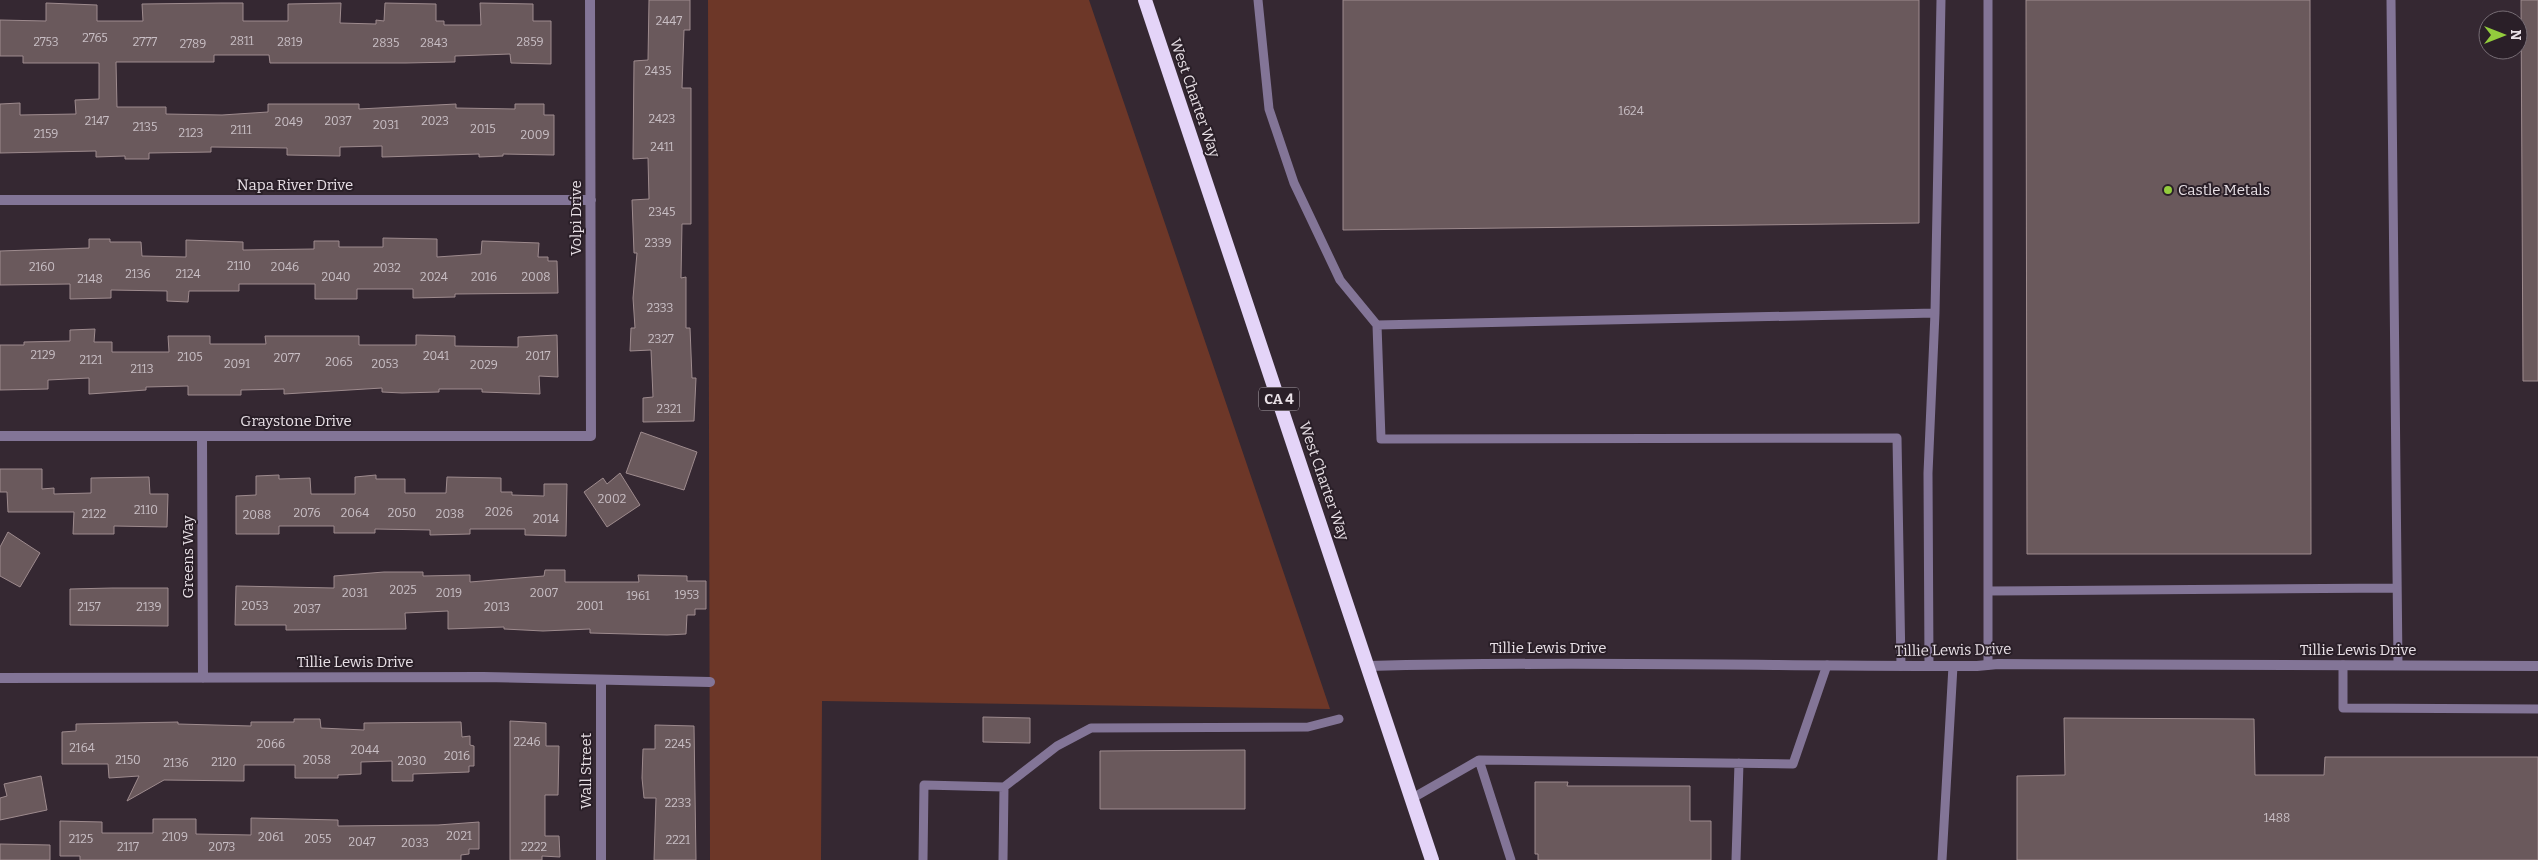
<svg xmlns="http://www.w3.org/2000/svg" width="2538" height="860" font-family="Bitter,serif">
  <style>
    .green { fill: #6d3728 }
    .building { fill: #6a595c; stroke: #9e8b8e }
    .lines { fill: none; stroke-linecap: round; stroke-linejoin: round }
    .service { stroke: #837597; stroke-width: 9 }
    .minor { stroke: #837597; stroke-width: 10 }
    .trunk { stroke: #e4d4f8; stroke-width: 14 }
    .poi-dot { fill: #93cc3d; stroke: #2a1f28; stroke-width: 2 }
    .labels { text-anchor: middle; dominant-baseline: central; stroke-width: 4; stroke-linejoin: round; paint-order: stroke }
    .number-label { font-size: 12px; fill: #c8bec4 }
    .shield { fill: #2a1f28; stroke: #afa6ad; stroke-width: 1 }
    .shield-label { font-size: 14px; font-weight: bold; fill: #e8e0e6 }
    .street-label { font-size: 15px; fill: #e8e0e6; stroke: #2a1f28 }
    .poi-label { font-size: 15px; fill: #e8e0e6; stroke: #2a1f28; text-anchor: start }
  </style>
  <rect width="100%" height="100%" fill="#352832"/>
  <path class="green" d="M 708,0 L 1089,0 L 1330,709 L 822,701 L 821,860 L 710,860 Z"/>
  <path class="building" d="M 649,0 L 690,0 L 690,30 L 684,30 L 682,88 L 691,88 L 691,224 L 682,224 L 681,278 L 686,277 L 686,328 L 690,328 L 692,378 L 696,378 L 694,421 L 643,422 L 643,398 L 653,397 L 651,350 L 630,351 L 631,328 L 635,328 L 633,298 L 637,253 L 634,253 L 632,200 L 649,199 L 648,158 L 633,159 L 634,61 L 648,60 Z
    M 1343,0 L 1919,0 L 1919,223 L 1343,230 Z
    M 2026,0 L 2310,0 L 2311,554 L 2027,554 Z
    M 2521,0 L 2538,0 L 2538,381 L 2523,381 Z
    M 46,3 L 97,5 L 97,21 L 143,21 L 142,4 L 221,3 L 243,3 L 243,21 L 288,21 L 288,4 L 341,3 L 340,23 L 376,24 L 376,20 L 384,21 L 385,3 L 436,4 L 436,21 L 444,21 L 444,25 L 481,25 L 480,3 L 533,4 L 533,21 L 551,21 L 551,64 L 511,63 L 510,54 L 455,56 L 455,62 L 406,63 L 270,63 L 269,55 L 214,55 L 214,62 L 116,62 L 117,107 L 166,107 L 166,114 L 222,115 L 268,112 L 268,104 L 359,104 L 359,109 L 456,104 L 456,108 L 515,109 L 515,104 L 544,104 L 544,115 L 554,115 L 554,155 L 503,154 L 503,156 L 479,157 L 479,154 L 382,157 L 382,146 L 340,147 L 340,156 L 287,155 L 287,148 L 211,147 L 211,152 L 149,153 L 149,159 L 125,159 L 125,156 L 96,157 L 96,151 L 0,153 L 0,104 L 20,103 L 20,115 L 76,114 L 75,100 L 99,99 L 99,63 L 23,63 L 23,56 L 0,56 L 0,20 L 46,21 Z
    M 383,238 L 437,239 L 437,257 L 481,254 L 482,241 L 539,243 L 538,257 L 548,257 L 548,261 L 557,261 L 558,293 L 455,294 L 455,297 L 413,298 L 413,289 L 357,289 L 357,299 L 315,299 L 315,284 L 239,284 L 239,291 L 189,291 L 188,302 L 167,301 L 167,291 L 111,290 L 111,298 L 70,299 L 70,284 L 0,285 L 0,251 L 89,248 L 89,239 L 110,239 L 110,242 L 141,242 L 142,256 L 186,257 L 186,240 L 243,242 L 243,250 L 314,249 L 314,241 L 339,241 L 339,247 L 383,247 Z
    M 95,329 L 94,342 L 112,342 L 112,352 L 169,352 L 168,336 L 210,336 L 210,344 L 266,344 L 265,336 L 359,336 L 359,345 L 416,345 L 416,335 L 455,336 L 455,346 L 518,347 L 518,337 L 557,335 L 558,377 L 539,376 L 540,394 L 482,392 L 482,389 L 439,389 L 439,392 L 402,393 L 382,392 L 382,388 L 284,394 L 284,389 L 241,390 L 241,395 L 188,395 L 188,386 L 146,387 L 146,390 L 89,394 L 89,378 L 48,380 L 48,389 L 0,390 L 0,345 L 24,345 L 24,342 L 70,341 L 70,330 Z
    M 641,432 L 697,452 L 684,490 L 626,473 Z
    M 0,469 L 42,469 L 42,489 L 54,488 L 54,494 L 91,493 L 91,478 L 149,477 L 150,494 L 168,494 L 167,527 L 114,526 L 114,534 L 73,534 L 74,512 L 8,512 L 7,492 L 0,492 Z
    M 620,473 L 640,505 L 607,527 L 584,492 L 603,478 L 607,484 Z
    M 279,475 L 279,479 L 310,478 L 311,494 L 355,494 L 355,477 L 376,475 L 376,479 L 405,479 L 405,493 L 446,493 L 447,477 L 501,478 L 501,492 L 512,492 L 512,495 L 544,496 L 544,484 L 567,484 L 566,536 L 525,535 L 525,529 L 470,529 L 470,534 L 430,535 L 430,530 L 375,529 L 375,533 L 334,533 L 334,526 L 279,526 L 279,534 L 236,534 L 236,496 L 256,495 L 256,476 Z
    M 8,532 L 40,553 L 20,587 L 0,576 L 0,547 Z
    M 545,570 L 565,570 L 565,582 L 639,582 L 638,575 L 687,576 L 687,581 L 706,581 L 706,609 L 695,609 L 695,615 L 687,615 L 686,634 L 667,635 L 590,633 L 590,629 L 543,631 L 504,629 L 504,627 L 448,629 L 448,611 L 405,613 L 406,629 L 286,630 L 286,625 L 235,625 L 236,586 L 334,588 L 334,576 L 384,572 L 423,572 L 423,576 L 470,575 L 470,582 L 544,576 Z
    M 112,588 L 168,588 L 168,626 L 70,625 L 70,589 Z
    M 983,717 L 1030,718 L 1030,743 L 983,742 Z
    M 2064,718 L 2254,719 L 2255,775 L 2324,775 L 2325,757 L 2538,757 L 2538,860 L 2017,860 L 2017,776 L 2065,775 Z
    M 294,719 L 320,719 L 321,728 L 364,730 L 364,723 L 461,722 L 462,737 L 470,736 L 470,745 L 474,746 L 474,766 L 469,766 L 469,772 L 413,774 L 413,781 L 392,781 L 392,761 L 361,762 L 361,774 L 338,775 L 338,778 L 295,778 L 295,765 L 244,765 L 244,781 L 164,780 L 127,801 L 139,776 L 109,778 L 108,764 L 62,764 L 62,732 L 76,731 L 76,724 L 178,722 L 178,724 L 251,726 L 251,722 L 294,722 Z
    M 510,721 L 546,723 L 546,746 L 559,746 L 558,795 L 545,795 L 545,836 L 559,836 L 560,857 L 542,856 L 542,860 L 510,860 Z
    M 655,725 L 694,726 L 696,860 L 654,860 L 656,798 L 644,798 L 642,778 L 643,749 L 655,749 Z
    M 1245,750 L 1245,809 L 1100,809 L 1100,751 Z
    M 41,776 L 47,810 L 0,820 L 0,798 L 7,796 L 4,784 Z
    M 1535,782 L 1568,782 L 1567,786 L 1690,786 L 1690,821 L 1711,821 L 1711,860 L 1538,860 L 1538,854 L 1535,854 Z
    M 251,818 L 338,820 L 338,826 L 438,825 L 479,822 L 479,849 L 469,849 L 469,854 L 461,855 L 461,860 L 80,860 L 80,856 L 60,856 L 60,821 L 102,822 L 102,833 L 153,833 L 153,819 L 196,819 L 196,834 L 251,835 Z
    M 0,844 L 50,845 L 50,860 L 0,860 Z"/>
  <g class="lines">
    <path class="service" d="M 1258,0 L 1269,109 L 1294,183 L 1340,280 L 1377,325
      M 1988,0 L 1988,665
      M 2391,0 L 2398,665
      M 1935,313 L 1941,0
      M 1988,591 L 2397,588
      M 2343,665 L 2343,708 L 2538,709
      M 1901,666 L 1897,438 L 1381,439 L 1377,325 L 1935,313 L 1928,473 L 1929,666
      M 1479,760 L 1511,860
      M 1411,799 L 1479,760 L 1793,764 L 1827,665
      M 923,860 L 924,785 L 1004,787 L 1057,746 L 1091,728 L 1308,727 L 1339,719
      M 1003,860 L 1004,787
      M 1736,860 L 1739,763
      M 1942,860 L 1953,666"/>
    <path class="minor" d="M 0,200 L 591,200
      M 0,436 L 591,436 L 590,0
      M 202,436 L 203,678
      M 1369,666 C 1572,661 1774,666 1977,666 L 1998,664 L 2538,666
      M 0,678 L 483,677 L 710,682
      M 601,681 L 601,860"/>
    <path class="trunk" d="M 1145,0 L 1432,860"/>
  </g>
  <circle class="poi-dot" cx="2168" cy="190" r="5"/>
  <g class="labels">
    <g class="number-label">
      <text x="669" y="21">2447</text>
      <text x="95" y="38">2765</text>
      <text x="242" y="41">2811</text>
      <text x="46" y="42">2753</text>
      <text x="145" y="42">2777</text>
      <text x="290" y="42">2819</text>
      <text x="530" y="42">2859</text>
      <text x="386" y="43">2835</text>
      <text x="434" y="43">2843</text>
      <text x="193" y="44">2789</text>
      <text x="658" y="71">2435</text>
      <text x="1631" y="111">1624</text>
      <text x="662" y="119">2423</text>
      <text x="97" y="121">2147</text>
      <text x="338" y="121">2037</text>
      <text x="435" y="121">2023</text>
      <text x="289" y="122">2049</text>
      <text x="386" y="125">2031</text>
      <text x="145" y="127">2135</text>
      <text x="483" y="129">2015</text>
      <text x="241" y="130">2111</text>
      <text x="191" y="133">2123</text>
      <text x="46" y="134">2159</text>
      <text x="535" y="135">2009</text>
      <text x="662" y="147">2411</text>
      <text x="662" y="212">2345</text>
      <text x="658" y="243">2339</text>
      <text x="239" y="266">2110</text>
      <text x="42" y="267">2160</text>
      <text x="285" y="267">2046</text>
      <text x="387" y="268">2032</text>
      <text x="138" y="274">2136</text>
      <text x="188" y="274">2124</text>
      <text x="336" y="277">2040</text>
      <text x="434" y="277">2024</text>
      <text x="484" y="277">2016</text>
      <text x="536" y="277">2008</text>
      <text x="90" y="279">2148</text>
      <text x="660" y="308">2333</text>
      <text x="661" y="339">2327</text>
      <text x="43" y="355">2129</text>
      <text x="436" y="356">2041</text>
      <text x="538" y="356">2017</text>
      <text x="190" y="357">2105</text>
      <text x="287" y="358">2077</text>
      <text x="91" y="360">2121</text>
      <text x="339" y="362">2065</text>
      <text x="237" y="364">2091</text>
      <text x="385" y="364">2053</text>
      <text x="484" y="365">2029</text>
      <text x="142" y="369">2113</text>
      <text x="669" y="409">2321</text>
      <text x="612" y="499">2002</text>
      <text x="146" y="510">2110</text>
      <text x="499" y="512">2026</text>
      <text x="307" y="513">2076</text>
      <text x="355" y="513">2064</text>
      <text x="402" y="513">2050</text>
      <text x="94" y="514">2122</text>
      <text x="450" y="514">2038</text>
      <text x="257" y="515">2088</text>
      <text x="546" y="519">2014</text>
      <text x="403" y="590">2025</text>
      <text x="355" y="593">2031</text>
      <text x="449" y="593">2019</text>
      <text x="544" y="593">2007</text>
      <text x="687" y="595">1953</text>
      <text x="638" y="596">1961</text>
      <text x="255" y="606">2053</text>
      <text x="590" y="606">2001</text>
      <text x="89" y="607">2157</text>
      <text x="149" y="607">2139</text>
      <text x="497" y="607">2013</text>
      <text x="307" y="609">2037</text>
      <text x="527" y="742">2246</text>
      <text x="271" y="744">2066</text>
      <text x="678" y="744">2245</text>
      <text x="82" y="748">2164</text>
      <text x="365" y="750">2044</text>
      <text x="457" y="756">2016</text>
      <text x="128" y="760">2150</text>
      <text x="317" y="760">2058</text>
      <text x="412" y="761">2030</text>
      <text x="224" y="762">2120</text>
      <text x="176" y="763">2136</text>
      <text x="678" y="803">2233</text>
      <text x="2277" y="818">1488</text>
      <text x="459" y="836">2021</text>
      <text x="175" y="837">2109</text>
      <text x="271" y="837">2061</text>
      <text x="81" y="839">2125</text>
      <text x="318" y="839">2055</text>
      <text x="678" y="840">2221</text>
      <text x="362" y="842">2047</text>
      <text x="415" y="843">2033</text>
      <text x="128" y="847">2117</text>
      <text x="222" y="847">2073</text>
      <text x="534" y="847">2222</text>
    </g>
    <rect class="shield" x="1259" y="387.5" width="40" height="23" rx="4"/>
    <g class="shield-label">
      <text x="1279" y="399">CA 4</text>
    </g>
    <g class="street-label">
      <text transform="translate(1195 98) rotate(71)">West Charter Way</text>
      <text x="295" y="185">Napa River Drive</text>
      <text transform="translate(576 218) rotate(-90)">Volpi Drive</text>
      <text x="296" y="421">Graystone Drive</text>
      <text transform="translate(1324 481) rotate(71)">West Charter Way</text>
      <text transform="translate(188 557) rotate(-90)">Greens Way</text>
      <text x="1548" y="648">Tillie Lewis Drive</text>
      <text transform="translate(1953 650) rotate(-1)">Tillie Lewis Drive</text>
      <text x="2358" y="650">Tillie Lewis Drive</text>
      <text x="355" y="662">Tillie Lewis Drive</text>
      <text transform="translate(586 771) rotate(-90)">Wall Street</text>
    </g>
    <g class="poi-label">
      <text x="2178" y="190">Castle Metals</text>
    </g>
  </g>
  <g transform="translate(2503 35) rotate(90)"><circle r="24" fill="#2a1f28" stroke="#766c74"/>
  <path d="M0-4L9 19L0 12L-9 19Z" fill="#93cc3d"/>
  <text y="-8" font-size="14" font-weight="bold" text-anchor="middle" fill="#e8e0e6">N</text>
  </g>
</svg>
